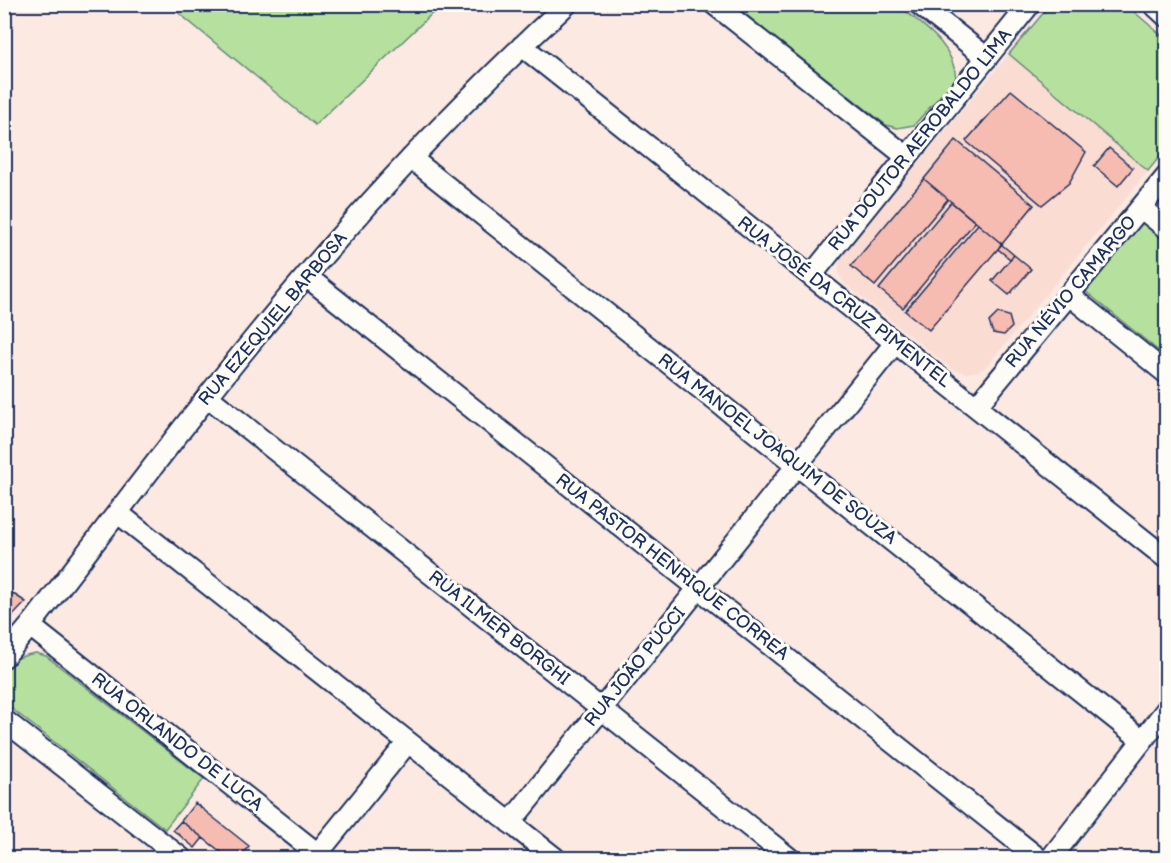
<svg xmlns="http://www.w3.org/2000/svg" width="1171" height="863" font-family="'Balsamiq Sans',sans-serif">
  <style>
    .built { fill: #fadcd3 }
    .green { fill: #b6e09d; stroke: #68887e; stroke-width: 1.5 }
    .building { fill: #f7bcb1; stroke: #1b2f5e; stroke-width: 1.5 }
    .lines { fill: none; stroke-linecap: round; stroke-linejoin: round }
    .minor-casing { stroke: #1b2f5e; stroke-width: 24 }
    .minor { stroke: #fdfcf7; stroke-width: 20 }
    .labels { text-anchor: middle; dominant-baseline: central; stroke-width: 6; stroke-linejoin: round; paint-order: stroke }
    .street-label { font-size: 18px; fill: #1b2f5e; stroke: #fdfcf7 }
  </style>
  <rect width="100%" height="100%" fill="#fbe9e2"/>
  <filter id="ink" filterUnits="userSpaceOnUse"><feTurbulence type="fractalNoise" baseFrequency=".0167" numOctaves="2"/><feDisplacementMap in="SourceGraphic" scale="12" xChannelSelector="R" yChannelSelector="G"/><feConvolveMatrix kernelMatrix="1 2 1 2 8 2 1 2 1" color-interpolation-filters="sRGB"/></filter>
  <g filter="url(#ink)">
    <path class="built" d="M 1009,54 L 1148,171 L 990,362 L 983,369 L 975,372 L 965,373 L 952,369 L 845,284 L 839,274 L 839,266 L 841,258 L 845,251 Z"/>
    <path class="green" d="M 169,5 L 441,5 L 315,125 Z
      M 733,5 L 898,5 C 922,25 953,43 956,78 L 914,125 L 897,128 L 886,125 Z
      M 1050,5 L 1126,5 L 1166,39 L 1166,149 L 1148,171 L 1009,54 Z
      M 1141,221 L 1166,241 L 1166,357 L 1084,290 Z
      M 36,653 L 46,656 L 204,779 L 165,829 L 12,709 C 5,701 5,698 5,687 C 5,683 4,677 5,673 C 8,659 24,655 36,653 Z"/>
    <path class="building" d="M 1011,90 L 1086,152 L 1069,183 L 1042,205 L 966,141 Z
      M 956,140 L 1034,205 L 1002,244 L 924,179 Z
      M 1109,148 L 1133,168 L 1118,186 L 1094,166 Z
      M 924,179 L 948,199 L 875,286 L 851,266 Z
      M 951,202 L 975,222 L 903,308 L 879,289 Z
      M 978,224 L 1002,244 L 929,330 L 905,311 Z
      M 1001,244 L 1014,255 L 1010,259 L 998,249 Z
      M 1014,255 L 1031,269 L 1009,295 L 992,281 Z
      M 998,313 L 1009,316 L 1012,327 L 1004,335 L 993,333 L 989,322 Z
      M 4,588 L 26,602 L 4,625 Z
      M 195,803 L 249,846 L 239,858 L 229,858 L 181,821 Z
      M 181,821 L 203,838 L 195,848 L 173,830 Z"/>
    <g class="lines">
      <defs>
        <path id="minor" d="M 714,4 L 907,157
          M 919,4 L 987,58
          M 1153,4 L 1166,16
          M 522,46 L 1166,558
          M 411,158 L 1142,740
          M 1141,208 L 1166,228
          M 306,276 L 1038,858
          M 811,276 L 1030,4
          M 1069,295 L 1166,373
          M 208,397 L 789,858
          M 976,407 L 1166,177
          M 118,513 L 555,858
          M 30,626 L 323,858
          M 4,657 L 30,626 C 121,509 210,389 306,276 C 387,180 475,89 567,4
          M 4,720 L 181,858
          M 510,823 L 895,343
          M 314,858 L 408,742
          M 1051,858 L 1166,710"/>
      </defs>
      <use href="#minor" class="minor-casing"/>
      <use href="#minor" class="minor"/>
    </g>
  </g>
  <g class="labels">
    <g class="street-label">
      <text transform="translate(920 140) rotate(-51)">RUA DOUTOR AEROBALDO LIMA</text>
      <text transform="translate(1071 292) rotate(-50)">RUA NÉVIO CAMARGO</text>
      <text transform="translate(844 302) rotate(38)">RUA JOSÉ DA CRUZ PIMENTEL</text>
      <text transform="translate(273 319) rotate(-50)">RUA EZEQUIEL BARBOSA</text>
      <text transform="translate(777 449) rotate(38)">RUA MANOEL JOAQUIM DE SOUZA</text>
      <text transform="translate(672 567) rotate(38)">RUA PASTOR HENRIQUE CORREA</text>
      <text transform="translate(499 628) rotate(38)">RUA ILMER BORGHI</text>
      <text transform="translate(635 667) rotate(-51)">RUA JOÃO PUCCI</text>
      <text transform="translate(177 742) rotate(38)">RUA ORLANDO DE LUCA</text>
    </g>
  </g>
  <rect width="1171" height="863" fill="none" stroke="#fdfcf7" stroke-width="24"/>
  <rect x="12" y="12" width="1147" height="839" fill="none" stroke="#1b2f5e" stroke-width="2" filter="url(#ink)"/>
</svg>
